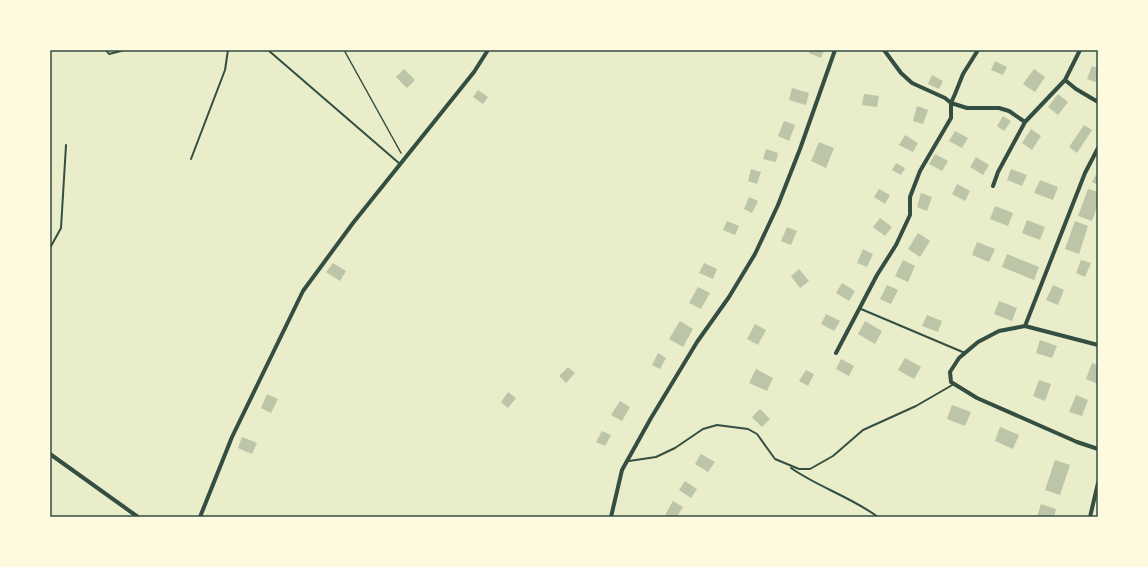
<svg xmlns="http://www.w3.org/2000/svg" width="1148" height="567" font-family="Arial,sans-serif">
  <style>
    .building { fill: #bcc5a7 }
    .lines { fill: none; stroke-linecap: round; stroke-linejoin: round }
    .path { stroke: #344e41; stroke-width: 1.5 }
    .service { stroke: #344e41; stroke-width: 2 }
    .minor { stroke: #344e41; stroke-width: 4 }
    .neatline { fill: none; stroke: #344e41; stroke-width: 1.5 }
  </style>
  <rect width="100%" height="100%" fill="#e9edc9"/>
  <path class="building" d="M 811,50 L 824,50 L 821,58 L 809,53 Z
    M 995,61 L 1007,67 L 1003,75 L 991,70 Z
    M 1092,66 L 1098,68 L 1098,83 L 1087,79 Z
    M 404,69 L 415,80 L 407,88 L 396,77 Z
    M 1034,69 L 1045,77 L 1035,92 L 1023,84 Z
    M 932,75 L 943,81 L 939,89 L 928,84 Z
    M 792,88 L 809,93 L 806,105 L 789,100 Z
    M 478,90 L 488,97 L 483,104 L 473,97 Z
    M 864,94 L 879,96 L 877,107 L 862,105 Z
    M 1058,94 L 1068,102 L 1058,115 L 1048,107 Z
    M 917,106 L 928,110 L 923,124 L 913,121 Z
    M 1003,116 L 1011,121 L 1004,131 L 997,126 Z
    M 784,121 L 795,125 L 789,141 L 778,136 Z
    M 1084,125 L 1092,130 L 1077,153 L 1069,147 Z
    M 1031,129 L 1041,136 L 1032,150 L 1022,143 Z
    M 955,131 L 968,138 L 962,148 L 949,141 Z
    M 905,135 L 918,143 L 913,152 L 899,145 Z
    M 819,142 L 834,148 L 826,168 L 811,161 Z
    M 766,149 L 778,153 L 776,162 L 763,159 Z
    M 935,154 L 948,161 L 942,171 L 929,164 Z
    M 976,157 L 989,165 L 983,175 L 970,167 Z
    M 896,163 L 905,168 L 901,175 L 892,170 Z
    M 751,169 L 761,172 L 757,184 L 748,181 Z
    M 1011,169 L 1027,175 L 1022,186 L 1007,180 Z
    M 1098,171 L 1098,185 L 1092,182 Z
    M 1040,180 L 1058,187 L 1053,200 L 1034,193 Z
    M 957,184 L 970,191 L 965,201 L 952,194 Z
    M 879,189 L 890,195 L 885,204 L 874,197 Z
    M 1088,189 L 1098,192 L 1098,204 L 1092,221 L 1078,216 Z
    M 921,193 L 932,197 L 927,211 L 917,207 Z
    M 749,197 L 758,201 L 752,213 L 744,209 Z
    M 995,206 L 1013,213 L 1008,226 L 990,219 Z
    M 880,218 L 892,227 L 885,236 L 873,227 Z
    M 1027,220 L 1045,227 L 1040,240 L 1022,233 Z
    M 727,221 L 739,226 L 735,235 L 723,230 Z
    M 1075,221 L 1088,226 L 1079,254 L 1065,249 Z
    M 787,227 L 797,231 L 791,245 L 781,241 Z
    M 918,233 L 930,241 L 920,257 L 908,249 Z
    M 977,242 L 995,249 L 989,262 L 972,255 Z
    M 863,249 L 873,254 L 867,267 L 857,263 Z
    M 1007,254 L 1039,267 L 1034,280 L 1002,267 Z
    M 903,260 L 915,266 L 908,282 L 895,276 Z
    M 1081,260 L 1091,263 L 1085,277 L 1076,273 Z
    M 333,263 L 346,271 L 340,281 L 326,272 Z
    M 704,263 L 717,269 L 713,279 L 699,273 Z
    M 799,269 L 809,281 L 800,288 L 791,276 Z
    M 842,283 L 855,291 L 849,301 L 836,293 Z
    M 887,285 L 898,290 L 891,304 L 880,299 Z
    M 1053,285 L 1064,290 L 1058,305 L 1046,300 Z
    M 698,287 L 710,293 L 701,309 L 689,303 Z
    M 999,301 L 1017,308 L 1012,321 L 994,314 Z
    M 826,314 L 840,321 L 834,331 L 821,324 Z
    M 927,315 L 942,321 L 938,332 L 922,326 Z
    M 680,321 L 693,329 L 683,347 L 669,339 Z
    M 865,321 L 882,331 L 875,344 L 858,334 Z
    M 755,324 L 766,330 L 758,345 L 747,339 Z
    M 1040,340 L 1057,346 L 1052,358 L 1036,353 Z
    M 658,353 L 666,358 L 660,369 L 652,365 Z
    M 905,358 L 921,367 L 914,379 L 898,370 Z
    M 841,359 L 854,366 L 849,376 L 836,369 Z
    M 1092,363 L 1098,365 L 1098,384 L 1086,379 Z
    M 568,367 L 575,373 L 566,383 L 559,376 Z
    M 756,369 L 773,378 L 767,391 L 749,383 Z
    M 806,370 L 814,374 L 808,386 L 799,381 Z
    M 1039,380 L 1051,384 L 1045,401 L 1033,396 Z
    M 508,392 L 516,398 L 508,408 L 501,402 Z
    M 267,394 L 278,399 L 271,413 L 261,408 Z
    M 1076,395 L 1088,400 L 1082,416 L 1069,412 Z
    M 620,401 L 630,407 L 622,421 L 611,415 Z
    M 952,405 L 971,412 L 965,426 L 947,419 Z
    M 760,409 L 770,419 L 762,427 L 752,417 Z
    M 1000,427 L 1019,435 L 1013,449 L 995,441 Z
    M 602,431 L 611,435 L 605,446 L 596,442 Z
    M 242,437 L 257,443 L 252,454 L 238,448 Z
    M 701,454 L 715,462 L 708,472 L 695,464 Z
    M 1055,460 L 1070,465 L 1060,495 L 1045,490 Z
    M 685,481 L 697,489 L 691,498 L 679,490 Z
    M 673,501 L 683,507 L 677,517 L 669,517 L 665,515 Z
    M 1041,504 L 1056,509 L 1054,517 L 1037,517 Z"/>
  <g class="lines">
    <path class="path" d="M 344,50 L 401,153"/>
    <path class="service" d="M 106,50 L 109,54 L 125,50
      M 268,50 L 400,164
      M 191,159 L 225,70 L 228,50
      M 50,248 L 61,228 L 66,145
      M 861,309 L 965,353
      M 629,461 L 656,457 L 675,448 L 703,429 L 717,425 L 748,429 L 757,434 L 775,459 L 799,469 L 810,469 L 833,456 L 863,430 L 916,406 L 954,384
      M 791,468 C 818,487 851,497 878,517"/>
    <path class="minor" d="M 884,50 L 901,73 L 912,83 L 945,98 L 951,103 L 967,108 L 999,108 L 1009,111 L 1025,122
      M 1065,80 L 1076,89 L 1098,102
      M 993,186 L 998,172 L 1025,122 L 1065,80 L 1080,50
      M 1025,326 L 1085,173 L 1098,148
      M 1098,345 L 1025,326 L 999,331 L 978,342 L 959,358 L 950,372 L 951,382 L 977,398 L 1077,442 L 1098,449
      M 836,353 L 877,275 L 896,245 L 910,215 L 910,197 L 920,171 L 951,118 L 951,103 L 955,94 L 963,74 L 978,50
      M 50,454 L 138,517
      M 200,517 L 232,437 L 303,291 L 353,223 L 474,72 L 488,50
      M 611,517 L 622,470 L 651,418 L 697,342 L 729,297 L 755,254 L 778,205 L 800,149 L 835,50
      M 1090,517 L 1098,483"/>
  </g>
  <rect width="1148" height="567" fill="none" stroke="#fefae0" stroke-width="102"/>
  <rect x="51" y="51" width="1046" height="465" class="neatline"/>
</svg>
